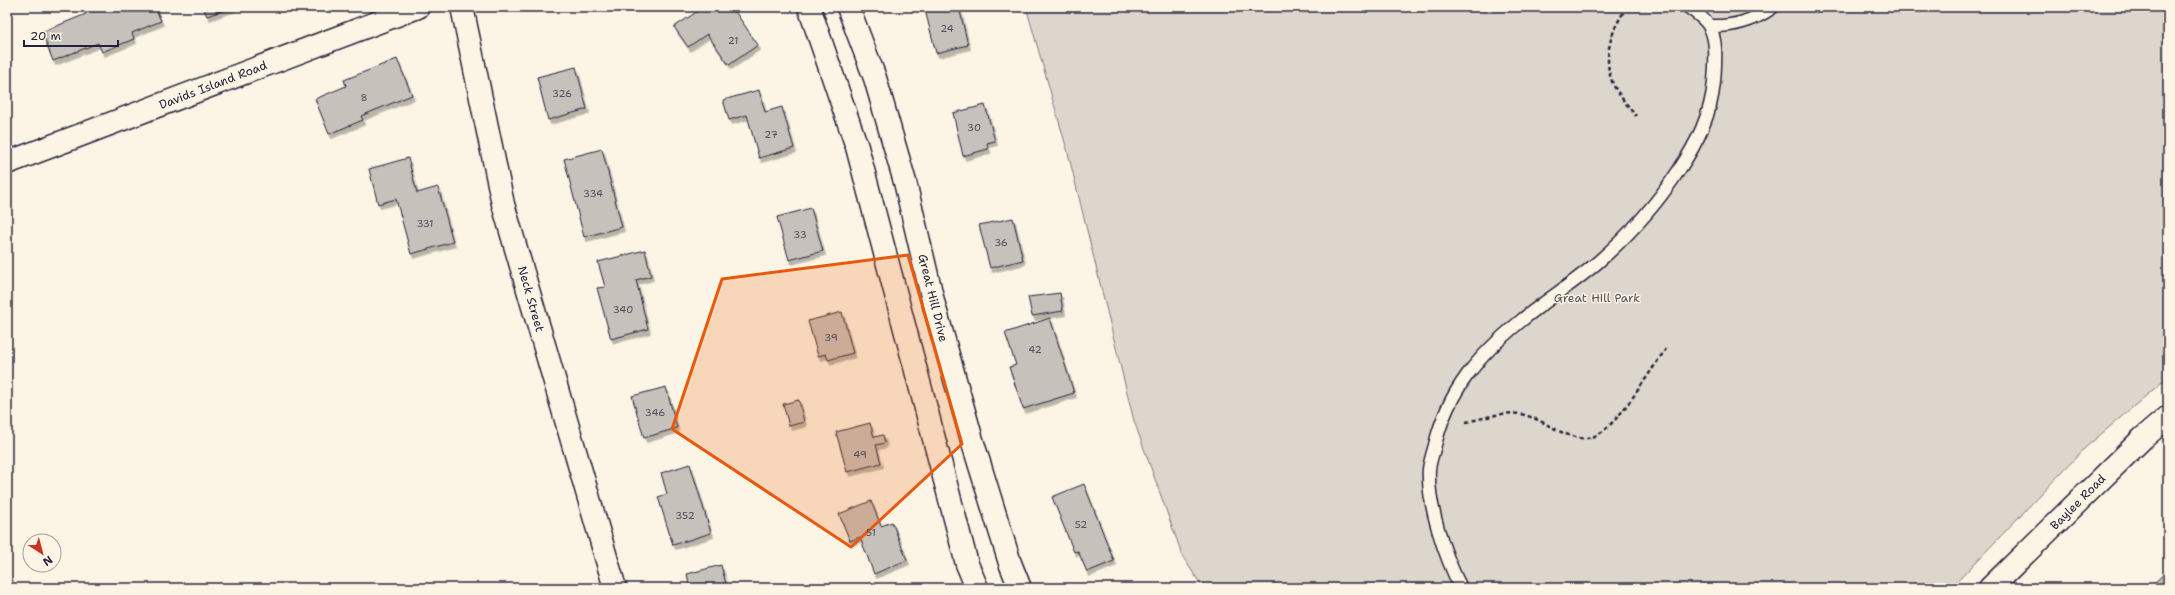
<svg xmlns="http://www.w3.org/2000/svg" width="2175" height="595" font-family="'Shantell Sans',sans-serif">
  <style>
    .green { fill: #dcd6cc; stroke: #7f7c84 }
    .building { fill: #c6c1bb; stroke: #22223b; filter: url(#shadow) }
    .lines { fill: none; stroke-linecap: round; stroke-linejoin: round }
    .lane-casing { stroke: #22223b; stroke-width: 15 }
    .street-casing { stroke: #22223b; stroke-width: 25 }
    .secondary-casing { stroke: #22223b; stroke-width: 25 }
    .path { stroke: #22223b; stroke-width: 2.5; stroke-dasharray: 4 3; stroke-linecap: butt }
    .lane { stroke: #fcf5e5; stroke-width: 12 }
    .street { stroke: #fcf5e5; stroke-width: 22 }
    .secondary { stroke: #fcf5e5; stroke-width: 22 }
    .marked { fill: #e8590c; fill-opacity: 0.2; stroke: #e8590c; stroke-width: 3; stroke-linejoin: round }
    .labels { text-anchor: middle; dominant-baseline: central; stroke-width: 3; stroke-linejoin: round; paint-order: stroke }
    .number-label { font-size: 10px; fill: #4b4a5b }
    .street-label { font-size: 12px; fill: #22223b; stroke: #fcf5e5 }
    .park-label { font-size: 12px; fill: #504f5f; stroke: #fcf5e5 }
  </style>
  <defs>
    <filter id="shadow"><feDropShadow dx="2.5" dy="4.5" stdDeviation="0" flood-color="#0004"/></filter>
  </defs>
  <rect width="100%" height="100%" fill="#fcf5e5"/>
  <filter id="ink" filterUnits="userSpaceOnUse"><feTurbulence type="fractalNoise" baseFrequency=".025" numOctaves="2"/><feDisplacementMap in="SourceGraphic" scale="8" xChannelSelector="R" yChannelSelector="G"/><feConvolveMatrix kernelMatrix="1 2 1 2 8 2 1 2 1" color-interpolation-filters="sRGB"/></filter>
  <g filter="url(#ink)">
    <path class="green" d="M 1026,7 L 2168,7 L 2168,377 L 2086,447 L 1951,588 L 1203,588 L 1183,557 L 1134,421 L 1068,153 Z"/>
    <path class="building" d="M 83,7 L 155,7 L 161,21 L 132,33 L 134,39 L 102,52 L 98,43 L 53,61 L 42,32 L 86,14 Z
      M 203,7 L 233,7 L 207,16 Z
      M 704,7 L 732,7 L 758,45 L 729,65 L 707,34 L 688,47 L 674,27 Z
      M 937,7 L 959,7 L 968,45 L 936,53 L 925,10 Z
      M 397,59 L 412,95 L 361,116 L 363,120 L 329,134 L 315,99 L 346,86 L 344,80 Z
      M 576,67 L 587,109 L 548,120 L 537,77 Z
      M 759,90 L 765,112 L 782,107 L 794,148 L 759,158 L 747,115 L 729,120 L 723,100 Z
      M 985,105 L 995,141 L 987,143 L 988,149 L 963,156 L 953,113 Z
      M 602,149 L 622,227 L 584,237 L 564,159 Z
      M 408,158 L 417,193 L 438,187 L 453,242 L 411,254 L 396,199 L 378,204 L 369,169 Z
      M 811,208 L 823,251 L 789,260 L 777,217 Z
      M 1013,218 L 1023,260 L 990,268 L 979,225 Z
      M 645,250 L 651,276 L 636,280 L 648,329 L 611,339 L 597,288 L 605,287 L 598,262 Z
      M 1060,293 L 1063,311 L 1032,316 L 1028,297 Z
      M 842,312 L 853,353 L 828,360 L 826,354 L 818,356 L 808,321 Z
      M 1050,318 L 1074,393 L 1023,409 L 1009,367 L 1016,365 L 1005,333 Z
      M 666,387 L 677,428 L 644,438 L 632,396 Z
      M 799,400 L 804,422 L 789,426 L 783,404 Z
      M 870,423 L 874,437 L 883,435 L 885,443 L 876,445 L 881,463 L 847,472 L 836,432 Z
      M 690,464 L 711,533 L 673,545 L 658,497 L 667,494 L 661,473 Z
      M 1084,484 L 1114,561 L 1087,572 L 1078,551 L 1074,552 L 1052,497 Z
      M 871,501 L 881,526 L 892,522 L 907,560 L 874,574 L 860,537 L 850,541 L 839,514 Z
      M 721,565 L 727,588 L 690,588 L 687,574 Z
      M 2168,570 L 2168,588 L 2149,588 Z"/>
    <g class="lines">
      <defs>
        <path id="lane" d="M 1709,26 C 1734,27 1753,21 1773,7
          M 1461,588 C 1445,557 1427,504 1429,469 C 1430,461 1433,453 1435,445 C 1448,390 1479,355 1522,320 C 1546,300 1574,283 1598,262 C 1629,235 1657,204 1679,170 C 1697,143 1711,115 1714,82 C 1715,66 1718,40 1709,26 C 1705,19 1695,12 1688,7"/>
        <path id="street" d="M 809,7 L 857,147 L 967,564 L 977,588
          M 848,7 L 875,78 L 905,182 L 934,305 L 972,440 L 1010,563 L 1020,588
          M 7,163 L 418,7
          M 1990,588 L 2143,438 L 2168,417"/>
        <path id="secondary" d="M 462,7 L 503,204 L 615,588"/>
      </defs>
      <use href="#lane" class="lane-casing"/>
      <use href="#street" class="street-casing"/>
      <use href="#secondary" class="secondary-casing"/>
      <path class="path" d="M 1627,7 C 1611,30 1601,59 1614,86 C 1620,97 1629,107 1636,116
        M 1466,422 C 1482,419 1503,411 1520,414 C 1547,418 1577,453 1603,431 C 1625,414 1649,372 1666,349"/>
      <use href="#lane" class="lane"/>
      <use href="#street" class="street"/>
      <use href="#secondary" class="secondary"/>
    </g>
  </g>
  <path class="marked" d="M 908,255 L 962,444 L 851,547 L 672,429 L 722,279 Z"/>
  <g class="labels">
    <g class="number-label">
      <text x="947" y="28">24</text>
      <text x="733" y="40">21</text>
      <text x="562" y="93">326</text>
      <text x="364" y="97">8</text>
      <text x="974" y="127">30</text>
      <text x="771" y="134">27</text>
      <text x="593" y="193">334</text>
      <text x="425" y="223">331</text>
      <text x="800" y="234">33</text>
      <text x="1001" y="242">36</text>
      <text x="623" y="309">340</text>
      <text x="831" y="337">39</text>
      <text x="1035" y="349">42</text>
      <text x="655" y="412">346</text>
      <text x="860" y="454">49</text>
      <text x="685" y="515">352</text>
      <text x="1081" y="524">52</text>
      <text x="871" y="532">51</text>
    </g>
    <g class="street-label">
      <text transform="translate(213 85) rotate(-21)">Davids Island Road</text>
      <text transform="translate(933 298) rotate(76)">Great Hill Drive</text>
      <text transform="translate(531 299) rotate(74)">Neck Street</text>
      <text transform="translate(2078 502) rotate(-45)">Baylee Road</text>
    </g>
    <g class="park-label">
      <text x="1597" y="298">Great Hill Park</text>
    </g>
  </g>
  <rect width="2175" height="595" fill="none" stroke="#fcf5e5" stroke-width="24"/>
  <rect x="12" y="12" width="2151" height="571" fill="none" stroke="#22223b" stroke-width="1.5" filter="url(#ink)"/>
  <g transform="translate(42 553) rotate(144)"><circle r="19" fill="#fcf5e5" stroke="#a5a1a1"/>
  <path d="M0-3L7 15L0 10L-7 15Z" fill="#c8321e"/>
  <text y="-6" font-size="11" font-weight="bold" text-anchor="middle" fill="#22223b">N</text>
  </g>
  <path d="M24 40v6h94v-6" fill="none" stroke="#22223b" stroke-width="2"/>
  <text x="30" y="40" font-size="12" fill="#22223b" stroke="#fcf5e5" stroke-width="3" paint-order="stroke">20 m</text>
</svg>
